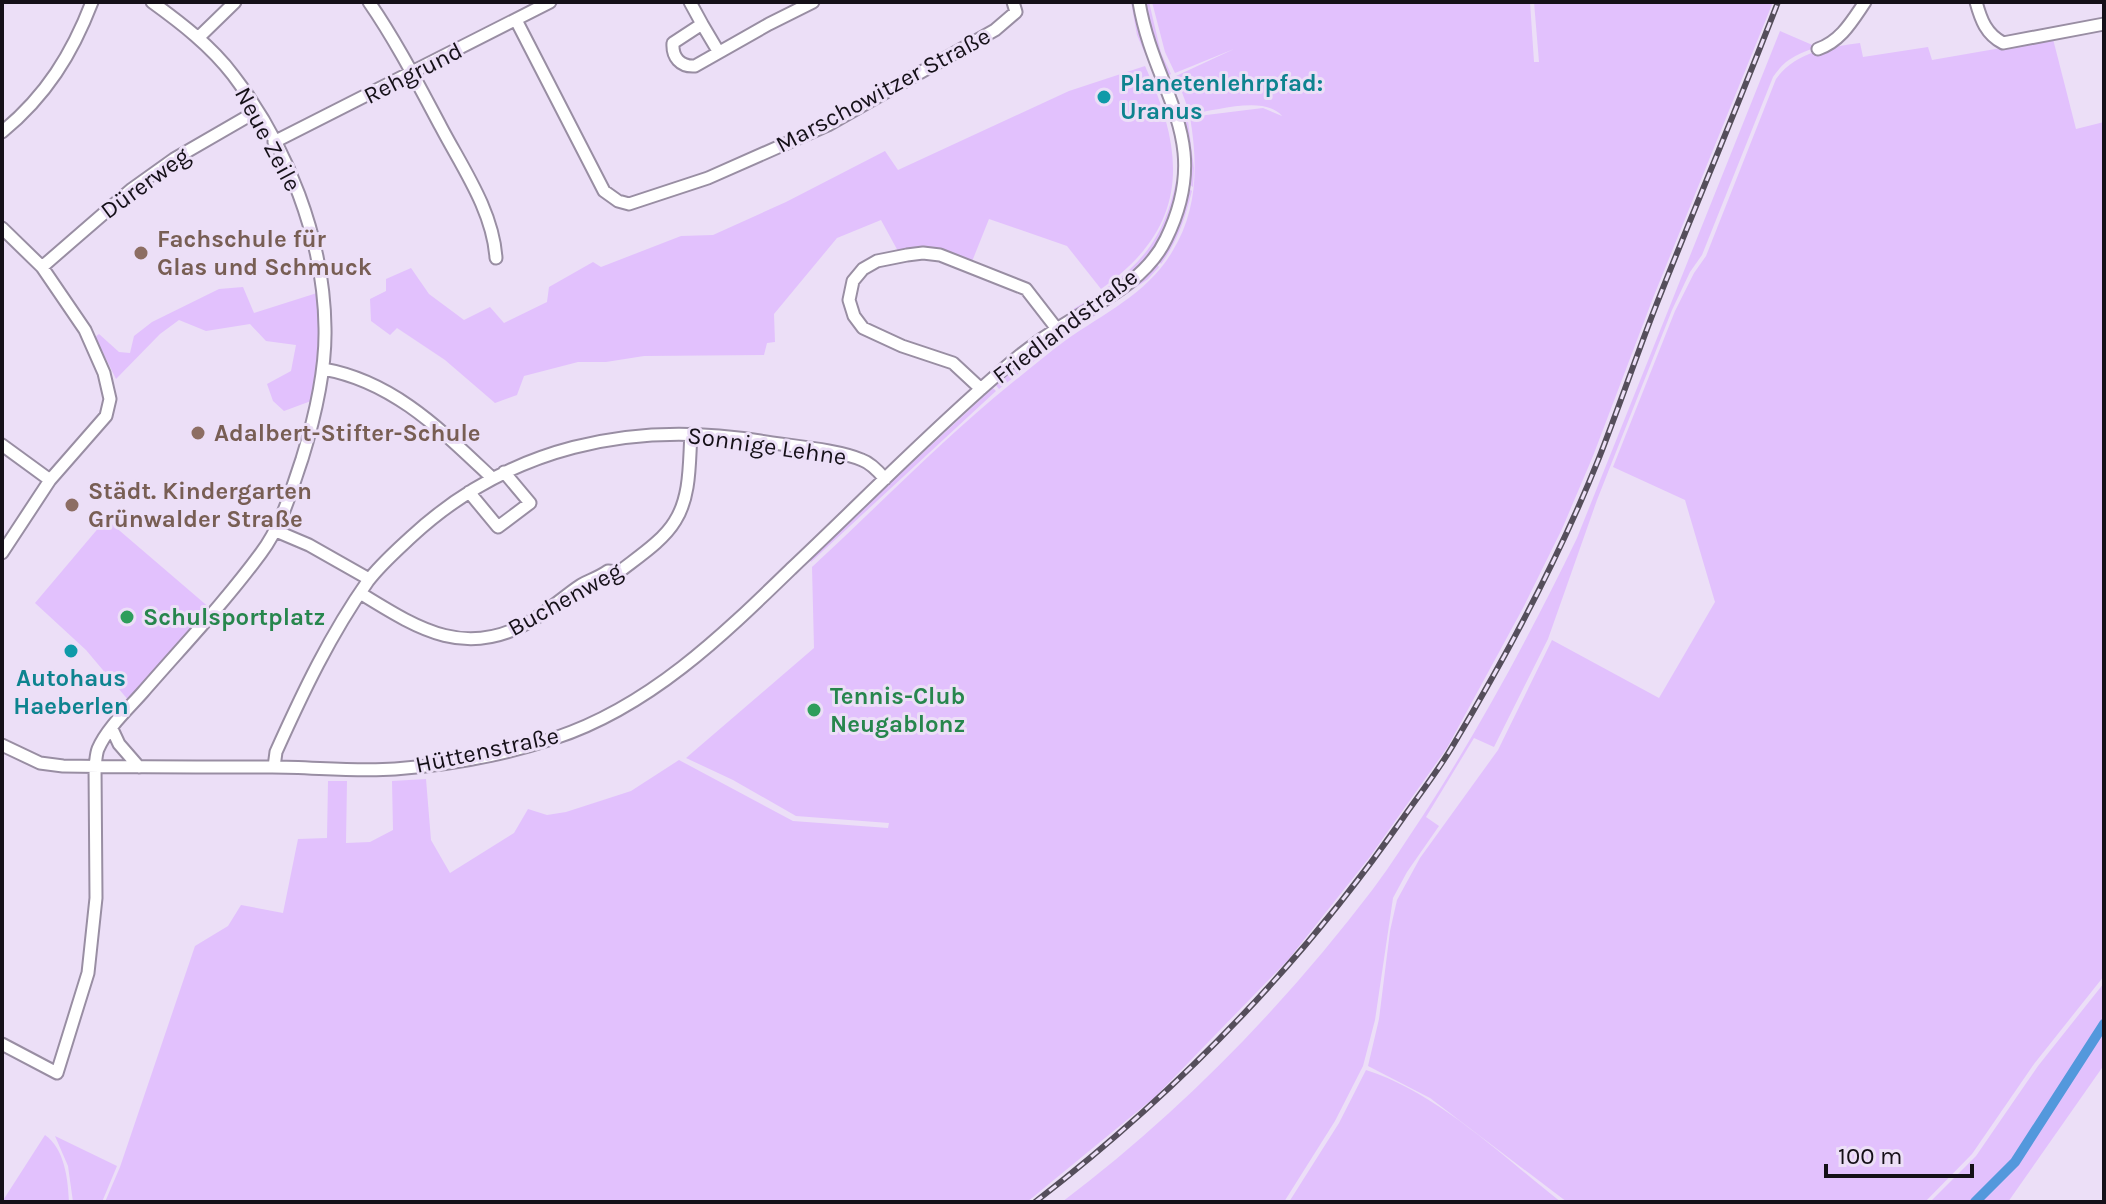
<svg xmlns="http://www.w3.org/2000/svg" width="2106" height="1204" font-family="Karla,sans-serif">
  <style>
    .green { fill: #e2c1fd }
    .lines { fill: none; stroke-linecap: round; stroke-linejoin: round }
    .canal { stroke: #5398dc; stroke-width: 10 }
    .minor-casing { stroke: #998ea3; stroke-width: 15 }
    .minor { stroke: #fff; stroke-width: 11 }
    .rail-casing { stroke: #554e5b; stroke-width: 6 }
    .rail { stroke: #ecdff7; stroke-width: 3; stroke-dasharray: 9; stroke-linecap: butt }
    .culture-dot { fill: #0f9aa8; stroke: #ecdff7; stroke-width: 3 }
    .education-dot { fill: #8d6e63; stroke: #ecdff7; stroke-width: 3 }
    .leisure-dot { fill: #2e9e5b; stroke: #ecdff7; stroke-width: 3 }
    .labels { text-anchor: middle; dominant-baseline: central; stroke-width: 6; stroke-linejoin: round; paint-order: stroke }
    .street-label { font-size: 24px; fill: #151018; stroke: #ecdff7 }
    .culture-label { font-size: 24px; font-weight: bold; fill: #0d838f; stroke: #ecdff7; text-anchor: start }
    .education-label { font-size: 24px; font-weight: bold; fill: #785e54; stroke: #ecdff7; text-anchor: start }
    .leisure-label { font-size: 24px; font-weight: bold; fill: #27864d; stroke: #ecdff7; text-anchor: start }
  </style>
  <rect width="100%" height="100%" fill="#ecdff7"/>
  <path class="green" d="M 1131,2 L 1135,2 L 1141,36 L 1160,81 L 1157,82 L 1137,35 Z
    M 1144,2 L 1149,2 L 1161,53 L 1171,74 L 1168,76 L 1156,50 Z
    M 1152,2 L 1530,2 L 1534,62 L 1539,62 L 1534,2 L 1773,2 L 1653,298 L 1593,456 L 1562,529 L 1523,608 L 1447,748 L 1369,858 L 1288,960 L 1155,1097 L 1027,1202 L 105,1202 L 120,1167 L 195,946 L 228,926 L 241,905 L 283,913 L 298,839 L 327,838 L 328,781 L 347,781 L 346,843 L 370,842 L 393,830 L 392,781 L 426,779 L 431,840 L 450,873 L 514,833 L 528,809 L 547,815 L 566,812 L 631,791 L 679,760 L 793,821 L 888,828 L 889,823 L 796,816 L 733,780 L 686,758 L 814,648 L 812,567 C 879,505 943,439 1013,382 C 1031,368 1048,353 1066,340 C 1103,314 1148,293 1172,252 C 1198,210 1198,164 1190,117 L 1263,108 L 1282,116 C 1264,95 1216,111 1190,114 L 1176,76 L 1234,49 L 1175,73 L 1165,52 Z
    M 1780,31 L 1817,47 C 1797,54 1785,59 1773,77 L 1702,255 L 1690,272 L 1672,310 L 1597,500 L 1548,639 L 1494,747 L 1474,738 L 1426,817 L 1439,826 L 1407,872 L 1393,898 L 1375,1020 L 1363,1066 L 1335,1121 L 1284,1202 L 1062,1202 C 1180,1113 1283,1007 1373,889 C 1391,865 1407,839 1424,814 C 1481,726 1531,633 1577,538 Z
    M 2053,39 L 2076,129 L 2104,122 L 2104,976 L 2034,1064 L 1972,1154 L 1925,1202 L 1567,1202 L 1430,1098 L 1368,1066 L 1379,1019 L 1390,931 L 1397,900 L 1420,858 L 1498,750 L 1552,640 L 1659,698 L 1715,602 L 1685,500 L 1613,467 L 1675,311 L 1694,273 L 1706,256 L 1776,79 C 1795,52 1829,47 1860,43 L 1863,57 L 1928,47 L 1932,60 Z
    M 1145,66 C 1187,156 1189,227 1101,289 L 1067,246 L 989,219 L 971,264 L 899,253 L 881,220 L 837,238 L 774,314 L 775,342 L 767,343 L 764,355 L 644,356 L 606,362 L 578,362 L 524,376 L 517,395 L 495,403 L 445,360 L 397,328 L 390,335 L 371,321 L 370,299 L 386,291 L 386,279 L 411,268 L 429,294 L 464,320 L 490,307 L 504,323 L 547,302 L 549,287 L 593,262 L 601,267 L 681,236 L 713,235 L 786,202 L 885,151 L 898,170 L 1069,91 Z
    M 1185,121 L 1188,121 L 1194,168 L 1193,187 L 1189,184 Z
    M 1176,181 L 1180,182 C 1164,255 1133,276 1072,313 L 1070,311 C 1129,276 1162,251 1176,181 Z
    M 1188,188 L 1192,191 C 1185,218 1178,241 1161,264 L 1158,260 L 1179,221 Z
    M 1156,263 L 1159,267 L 1148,279 L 1064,337 L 1061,332 Z
    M 243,287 L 254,313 L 317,293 C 321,331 320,364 311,401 L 284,411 L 273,401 L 267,384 L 291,371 L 296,345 L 266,341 L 250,324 L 206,331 L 179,320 L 160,334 L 116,379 L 95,337 L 99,334 L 119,352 L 130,353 L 134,336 L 152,322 L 219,289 Z
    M 1058,334 L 1062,339 L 999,389 L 995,384 Z
    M 993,388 L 996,391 L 811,562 L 809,558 Z
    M 106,519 L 211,609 L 129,701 L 86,650 L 35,603 Z
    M 2104,983 L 2104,1065 L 2008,1202 L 1930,1202 L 1976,1156 L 2038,1066 Z
    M 1366,1070 C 1438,1093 1502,1156 1561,1202 L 1289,1202 L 1339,1123 Z
    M 45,1135 C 65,1149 68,1180 69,1202 L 2,1202 Z
    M 55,1136 L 117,1166 L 102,1202 L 73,1202 L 68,1166 Z"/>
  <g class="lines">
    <path class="canal" d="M 1975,1202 L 2015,1162 L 2104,1024"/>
    <defs>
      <path id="minor" d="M 369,2 C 396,41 418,84 441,127 C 462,167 493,211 496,258
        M 690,2 L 702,24
        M 1976,2 C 1981,20 1986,34 2003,43 L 2104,24
        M 516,20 L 604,191 L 618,201 L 629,204 L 708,178 L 828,125 L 995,30 L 1016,12 L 1013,2
        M 198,38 L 235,2
        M 1818,49 C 1841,41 1852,21 1865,2
        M 718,51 L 702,24 L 673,43 C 672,57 680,67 695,66 L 769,24 L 813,2
        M 2,132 C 46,96 72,54 92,2
        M 274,142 L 550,2
        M 2,228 L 42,267 L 85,330 L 104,373 L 110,399 L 106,416 L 50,480 L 2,553
        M 42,267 L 132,189 L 174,159 L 257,111
        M 323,369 C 393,381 441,430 491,477
        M 981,389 L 953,363 L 902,346 L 863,328 L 854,316 L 849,300 L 853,281 L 863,269 L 877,261 L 907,255 L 923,253 L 940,255 L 1026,289 L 1057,329
        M 2,445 L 50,480
        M 469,492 L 498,527 L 530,503 L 504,472
        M 276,531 L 309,545 L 369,579
        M 360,593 C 417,628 465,660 531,621 C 549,611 564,596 581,585 C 590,580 598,578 608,571 L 619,572 C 638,557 663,541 675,521 C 691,496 689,462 691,434
        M 112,729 L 119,744 L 139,767
        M 2,745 L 40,763 L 63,766 C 133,767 202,767 272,767 C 313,767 355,772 395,769 C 448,765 504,755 555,738 C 649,707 721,637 791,569 C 860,504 927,435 999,373 C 1018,356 1039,340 1060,327 C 1098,303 1146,281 1166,239 C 1215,139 1154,93 1139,2
        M 274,767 L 276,752 C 303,692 330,635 368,581 C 380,565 396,551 411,537 C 508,447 631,420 760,441 C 789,446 837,449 862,460 C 871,463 879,472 885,479
        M 2,1044 L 57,1073 L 88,973 L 96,898 L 95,766 C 96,761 96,754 98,749 C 107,728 129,708 143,692 C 183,646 225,602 261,553 C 282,525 291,491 302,459 C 315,417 326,372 325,328 C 324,239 287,145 233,75 C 211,46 181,23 152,2"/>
    </defs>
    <use href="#minor" class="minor-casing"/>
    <use href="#minor" class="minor"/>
    <defs>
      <path id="rail" d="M 1035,1202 C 1176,1093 1301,965 1403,818 C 1419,795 1437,772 1452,747 C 1507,655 1559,558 1599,458 C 1619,407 1637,354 1657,303 C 1697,202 1739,103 1778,2"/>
    </defs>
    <use href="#rail" class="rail-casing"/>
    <use href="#rail" class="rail"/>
  </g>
  <g class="culture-dot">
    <circle cx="1104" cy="97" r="8"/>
    <circle cx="71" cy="651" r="8"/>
  </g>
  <g class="education-dot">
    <circle cx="141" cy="253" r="8"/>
    <circle cx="198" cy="433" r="8"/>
    <circle cx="72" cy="505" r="8"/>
  </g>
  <g class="leisure-dot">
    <circle cx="127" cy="617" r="8"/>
    <circle cx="814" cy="710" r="8"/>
  </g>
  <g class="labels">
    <g class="street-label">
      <text transform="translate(413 73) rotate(-27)">Rehgrund</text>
      <text transform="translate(883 90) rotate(-28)">Marschowitzer Straße</text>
      <text transform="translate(268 139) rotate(62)">Neue Zeile</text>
      <text transform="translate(145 183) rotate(-36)">Dürerweg</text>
      <text transform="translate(1065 326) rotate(-37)">Friedlandstraße</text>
      <text transform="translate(767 446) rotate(8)">Sonnige Lehne</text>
      <text transform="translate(565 599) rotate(-29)">Buchenweg</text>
      <text transform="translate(487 750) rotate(-12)">Hüttenstraße</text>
    </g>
    <g class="culture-label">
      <text x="1120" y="83">Planetenlehrpfad:<tspan x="1120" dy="28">Uranus</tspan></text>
      <text x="71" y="678" text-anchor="middle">Autohaus<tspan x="71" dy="28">Haeberlen</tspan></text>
    </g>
    <g class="education-label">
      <text x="157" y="239">Fachschule für<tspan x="157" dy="28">Glas und Schmuck</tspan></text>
      <text x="214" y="433">Adalbert-Stifter-Schule</text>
      <text x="88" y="491">Städt. Kindergarten<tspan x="88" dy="28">Grünwalder Straße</tspan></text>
    </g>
    <g class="leisure-label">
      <text x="143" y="617">Schulsportplatz</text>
      <text x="830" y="696">Tennis-Club<tspan x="830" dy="28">Neugablonz</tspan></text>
    </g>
  </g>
  <rect width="2106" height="1204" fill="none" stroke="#151018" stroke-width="8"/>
  <path d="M1826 1164v12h146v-12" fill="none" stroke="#151018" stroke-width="4"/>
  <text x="1838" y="1164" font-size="24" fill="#151018" stroke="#ecdff7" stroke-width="6" paint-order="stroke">100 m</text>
</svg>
